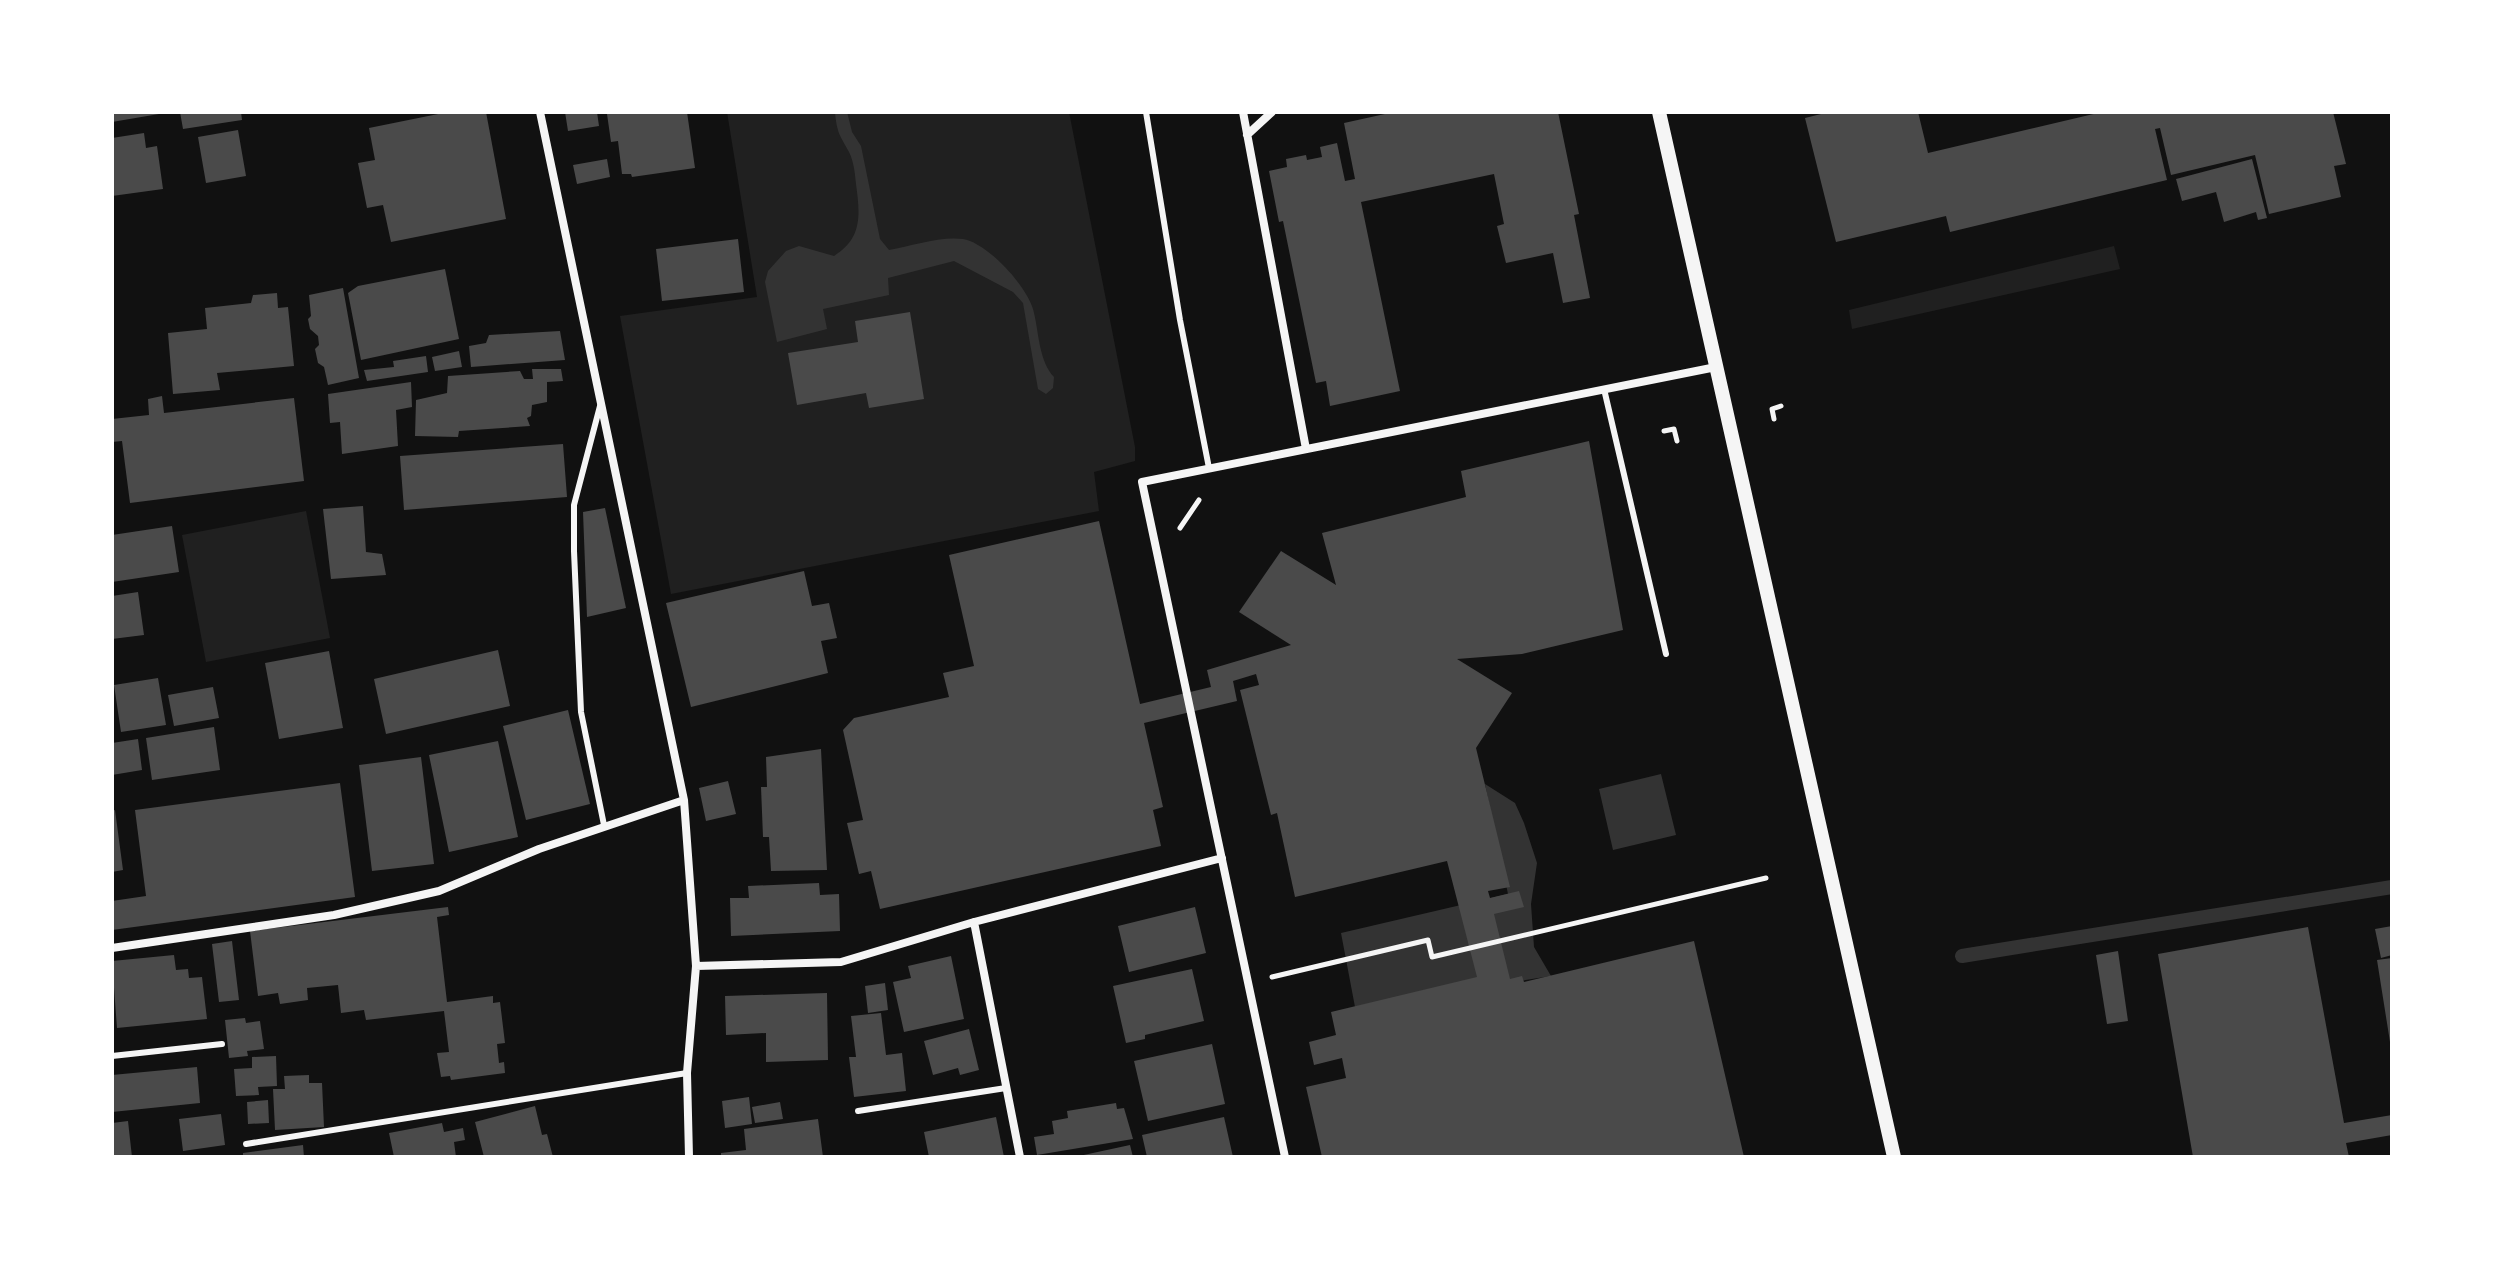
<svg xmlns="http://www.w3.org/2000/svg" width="2504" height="1269" font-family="Rubik,sans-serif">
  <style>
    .green { fill: #202020 }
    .water { fill: #333 }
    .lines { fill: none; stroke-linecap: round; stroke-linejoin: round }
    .stream { stroke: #333; stroke-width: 14 }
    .building { fill: #4a4a4a }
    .path { stroke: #f5f5f5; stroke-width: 5 }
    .service { stroke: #f5f5f5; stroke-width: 6 }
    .minor { stroke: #f5f5f5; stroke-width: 8 }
    .tertiary { stroke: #f5f5f5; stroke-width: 14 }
  </style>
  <rect width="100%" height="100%" fill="#111"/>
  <path class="green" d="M 727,112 L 1069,112 L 1135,447 L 1135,461 L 1094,472 L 1099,511 L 671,594 L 620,316 L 757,297 Z
    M 2114,246 L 2120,269 L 1852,329 L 1849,310 Z
    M 306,511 L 330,638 L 206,662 L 182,535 Z"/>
  <path class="water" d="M 835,112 L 847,112 L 852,132 L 861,146 L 880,239 L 889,250 C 912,246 940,236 963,239 C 988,243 1030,289 1034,313 C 1039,334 1039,361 1054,377 L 1053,388 L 1046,394 L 1038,389 L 1023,303 L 1013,292 L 954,261 L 888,278 L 889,295 L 823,309 L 827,329 L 777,342 L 765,282 L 768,271 L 786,251 L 799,246 L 834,256 C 863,238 860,214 856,184 C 855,174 854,162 849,152 C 840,135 837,134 835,112 Z
    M 1661,774 L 1676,835 L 1613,850 L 1599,789 Z
    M 1485,784 L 1515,803 L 1524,823 L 1537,863 L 1531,904 L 1534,947 L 1551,976 L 1355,1007 L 1341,933 L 1508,894 Z"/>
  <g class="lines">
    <path class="stream" d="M 1962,956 L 2392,887"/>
  </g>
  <path class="building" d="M 112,112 L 159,112 L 159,114 L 112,122 Z
    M 180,112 L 241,112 L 242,120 L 183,129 Z
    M 448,112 L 486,112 L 506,219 L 391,242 L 383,205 L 367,208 L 358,163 L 375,160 L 369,128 Z
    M 565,112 L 597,112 L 599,126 L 568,131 Z
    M 618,112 L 687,112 L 695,168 L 632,177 L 631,174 L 622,174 L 618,141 L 611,142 L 607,114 Z
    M 1394,112 L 1558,112 L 1579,214 L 1574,215 L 1590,298 L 1563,303 L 1553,253 L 1506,263 L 1497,226 L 1504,224 L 1494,174 L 1361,202 L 1400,391 L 1330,406 L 1326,381 L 1316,383 L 1283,221 L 1279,222 L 1269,171 L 1287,167 L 1286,159 L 1306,155 L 1307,160 L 1322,157 L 1320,147 L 1337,143 L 1345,181 L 1355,179 L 1344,123 Z
    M 1829,112 L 1918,112 L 1928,153 L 2102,112 L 2333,112 L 2346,164 L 2334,166 L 2341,197 L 2269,214 L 2255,155 L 2171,175 L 2160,128 L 2155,129 L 2167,180 L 1950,232 L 1946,216 L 1836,242 L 1805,118 Z
    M 238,130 L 246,176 L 206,183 L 198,137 Z
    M 144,133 L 146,148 L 157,146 L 163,189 L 112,196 L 112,138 Z
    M 607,159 L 610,177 L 577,184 L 573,165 Z
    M 2252,159 L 2267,218 L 2258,220 L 2256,212 L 2224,222 L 2216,192 L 2182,201 L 2176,179 Z
    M 738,239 L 744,292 L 662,301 L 656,249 Z
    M 445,269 L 459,339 L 361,360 L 348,293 L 358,286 Z
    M 343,288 L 359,378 L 328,385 L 324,367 L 318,363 L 315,349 L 319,345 L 318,336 L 310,329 L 308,319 L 311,316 L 309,295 Z
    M 277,293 L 278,308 L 288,307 L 294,366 L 217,373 L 220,390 L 173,394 L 168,333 L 207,329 L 205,308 L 251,303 L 253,295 Z
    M 910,312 L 924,399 L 869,408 L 866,393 L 797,405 L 788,353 L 858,342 L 855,321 Z
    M 560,331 L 565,360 L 471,367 L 469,346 L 486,343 L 489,335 Z
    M 459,351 L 462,367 L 435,371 L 432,357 Z
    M 426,356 L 428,372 L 367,381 L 364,370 L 394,367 L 393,361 Z
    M 532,369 L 561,369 L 563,381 L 547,382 L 547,402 L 532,405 L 531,416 L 527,418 L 530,426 L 459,431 L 458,437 L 415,436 L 416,400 L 447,393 L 448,376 L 520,371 L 524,379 L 533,379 Z
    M 411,382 L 412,407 L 396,410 L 398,446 L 342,454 L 340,422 L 330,423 L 328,394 Z
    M 162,396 L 164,413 L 294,398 L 304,481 L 130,503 L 122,441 L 112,442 L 112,419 L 149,415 L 148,399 Z
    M 1589,441 L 1623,630 L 1522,654 L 1457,659 L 1512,693 L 1476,748 L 1510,887 L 1488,891 L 1490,898 L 1519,891 L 1524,907 L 1494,914 L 1510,979 L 1522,976 L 1524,982 L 1694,941 L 1744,1157 L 1322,1157 L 1306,1087 L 1346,1078 L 1342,1058 L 1314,1065 L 1309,1042 L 1336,1035 L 1331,1012 L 1477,977 L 1447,861 L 1295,897 L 1277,813 L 1271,815 L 1240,690 L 1259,685 L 1256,674 L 1233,681 L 1237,701 L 1144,723 L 1163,807 L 1153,810 L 1161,846 L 880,909 L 871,871 L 859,874 L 847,823 L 863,820 L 843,730 L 854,718 L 949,697 L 943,673 L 974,666 L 949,555 L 1099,521 L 1140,704 L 1211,687 L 1207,670 L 1291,645 L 1239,612 L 1281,551 L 1336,585 L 1322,533 L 1466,497 L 1461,471 Z
    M 563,444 L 567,497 L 404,510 L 400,456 Z
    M 363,506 L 366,552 L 382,554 L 386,575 L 331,579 L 323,509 Z
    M 605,508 L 626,608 L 587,617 L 583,512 Z
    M 172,526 L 179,572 L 112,582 L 112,535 Z
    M 804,571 L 812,606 L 829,603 L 837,638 L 821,641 L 828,673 L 691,707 L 666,603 Z
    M 138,592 L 144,635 L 112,639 L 112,596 Z
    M 498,650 L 510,706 L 386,734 L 374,679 Z
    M 329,651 L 343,728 L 279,739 L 265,663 Z
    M 158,678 L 166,725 L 121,732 L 114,685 Z
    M 213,687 L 219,718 L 174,726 L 168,695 Z
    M 568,710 L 590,804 L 526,820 L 503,726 Z
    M 214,727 L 220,770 L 152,780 L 146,738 Z
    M 138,739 L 142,770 L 112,775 L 112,743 Z
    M 498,741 L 518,837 L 449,852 L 429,755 Z
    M 821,749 L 827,870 L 771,871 L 769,837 L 763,837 L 761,787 L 767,787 L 766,757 Z
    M 421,757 L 434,864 L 372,871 L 359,765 Z
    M 728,781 L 736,814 L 706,821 L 699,788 Z
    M 340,783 L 355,897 L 112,930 L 112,901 L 146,896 L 135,810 Z
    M 115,810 L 123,870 L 112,872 L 112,811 Z
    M 819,883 L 820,895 L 839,894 L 840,931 L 731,936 L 730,898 L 749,898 L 748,886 Z
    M 448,907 L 449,915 L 437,917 L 447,1002 L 493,996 L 493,1003 L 500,1002 L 505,1043 L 497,1044 L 499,1063 L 504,1062 L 505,1073 L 451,1080 L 450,1076 L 441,1077 L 437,1053 L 449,1052 L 444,1011 L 366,1020 L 364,1010 L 341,1013 L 338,985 L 307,988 L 308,1000 L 280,1004 L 278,993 L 258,996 L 250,931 Z
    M 1195,907 L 1206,953 L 1129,972 L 1118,926 Z
    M 2392,926 L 2392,955 L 2381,958 L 2375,929 Z
    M 2308,927 L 2344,1123 L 2392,1115 L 2392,1135 L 2346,1143 L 2349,1157 L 2193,1157 L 2158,954 Z
    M 232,941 L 239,1000 L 219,1002 L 212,944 Z
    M 2118,951 L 2128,1021 L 2107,1024 L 2096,955 Z
    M 174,955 L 176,970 L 188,969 L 189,978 L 202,977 L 207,1019 L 117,1028 L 112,961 Z
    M 951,956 L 964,1019 L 904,1032 L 893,982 L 911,978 L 908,966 Z
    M 2392,958 L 2392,1042 L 2390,1042 L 2377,960 Z
    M 1192,969 L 1204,1021 L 1145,1035 L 1145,1039 L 1126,1043 L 1113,986 Z
    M 885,983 L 888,1010 L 868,1013 L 865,986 Z
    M 827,993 L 828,1060 L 766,1062 L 766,1033 L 726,1035 L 725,996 Z
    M 881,1013 L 886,1055 L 902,1053 L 906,1091 L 854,1097 L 849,1057 L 856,1057 L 851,1016 Z
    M 245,1018 L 246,1023 L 260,1021 L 264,1049 L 247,1051 L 248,1056 L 229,1058 L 225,1020 Z
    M 969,1029 L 979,1070 L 960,1075 L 958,1068 L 933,1075 L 924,1041 Z
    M 1212,1044 L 1225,1104 L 1148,1121 L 1134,1061 Z
    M 276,1056 L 277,1086 L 258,1087 L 259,1095 L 236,1096 L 234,1069 L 252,1068 L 252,1057 Z
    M 197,1067 L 200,1103 L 112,1112 L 112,1075 Z
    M 309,1075 L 309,1083 L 322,1083 L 324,1127 L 275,1130 L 273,1089 L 285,1089 L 284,1076 Z
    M 749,1097 L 752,1124 L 725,1128 L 722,1101 Z
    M 268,1100 L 269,1123 L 248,1124 L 247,1102 Z
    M 780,1102 L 783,1119 L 755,1123 L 752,1107 Z
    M 1116,1103 L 1117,1109 L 1124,1108 L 1133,1139 L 1037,1155 L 1034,1137 L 1054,1134 L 1052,1121 L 1068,1118 L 1067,1111 Z
    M 535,1106 L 542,1135 L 547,1134 L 553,1157 L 484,1157 L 475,1122 Z
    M 221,1114 L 225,1145 L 183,1151 L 179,1119 Z
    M 996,1117 L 1004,1157 L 929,1157 L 924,1132 Z
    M 1224,1117 L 1233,1157 L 1147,1157 L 1142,1135 Z
    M 818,1119 L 823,1157 L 721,1157 L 721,1153 L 746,1150 L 744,1129 Z
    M 128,1121 L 132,1157 L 112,1157 L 112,1123 Z
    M 442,1123 L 444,1132 L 463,1128 L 465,1140 L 454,1142 L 456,1157 L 394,1157 L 389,1133 Z
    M 303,1145 L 304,1157 L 243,1157 L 243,1153 Z
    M 1130,1145 L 1133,1157 L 1080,1157 L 1079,1156 Z"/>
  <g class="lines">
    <path class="path" d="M 1774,419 L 1772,409 L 1781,406
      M 1664,431 L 1674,429 L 1677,441
      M 1180,528 L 1199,500
      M 1272,977 L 1428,940 L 1432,957 L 1766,878"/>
    <path class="service" d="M 1146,112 L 1180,320 L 1209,468
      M 1604,389 L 1666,654
      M 600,406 L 574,505 L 574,551 L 581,712 L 604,825
      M 112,1056 L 222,1044
      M 858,1111 L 1006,1088
      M 246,1144 L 687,1073"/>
    <path class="minor" d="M 540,112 L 684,800 L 696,966 L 687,1073 L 689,1157
      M 1243,112 L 1306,449
      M 1247,135 L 1272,112
      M 974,922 L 1020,1157
      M 112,948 L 334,915 L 439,891 L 539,849 L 684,800
      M 696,966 L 841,962 L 974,922 L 1222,858
      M 1285,1157 L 1142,482 L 1716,367"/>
    <path class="tertiary" d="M 1659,112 L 1894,1157"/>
  </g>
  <rect width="2504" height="1269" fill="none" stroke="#ffffff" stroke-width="228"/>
</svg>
